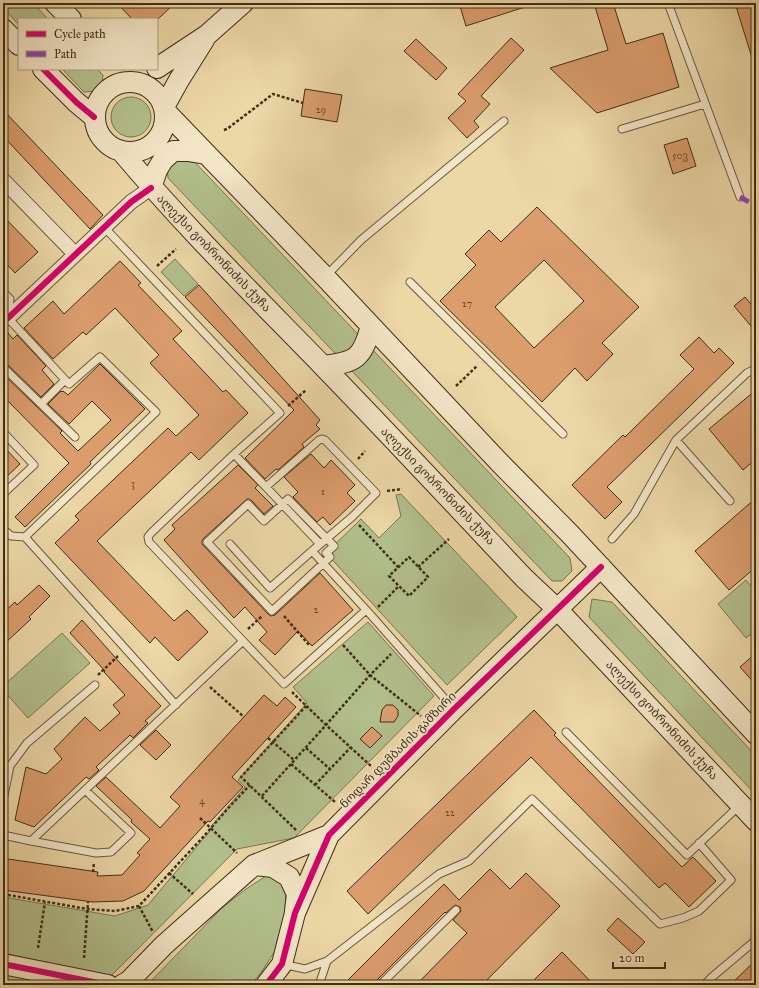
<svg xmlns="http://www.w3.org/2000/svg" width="759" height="988" font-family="'IM FELL Great Primer','Noto Serif Georgian',serif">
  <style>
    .green { fill: #b2bf8c; stroke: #787652 }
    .building { fill: #dc9d6d; stroke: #3f2e17; fill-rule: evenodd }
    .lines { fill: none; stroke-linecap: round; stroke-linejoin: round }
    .lane-casing { stroke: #6a583b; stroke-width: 9 }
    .street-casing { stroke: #6a583b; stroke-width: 16 }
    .secondary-casing { stroke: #3f2e17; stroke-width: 22 }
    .path { stroke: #3f2e17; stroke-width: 2.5; stroke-dasharray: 3 2; stroke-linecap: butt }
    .lane { stroke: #f3e5c6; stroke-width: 7 }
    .street { stroke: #f3e5c6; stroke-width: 14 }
    .secondary { stroke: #f3e5c6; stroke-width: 20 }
    .quiet { stroke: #8e44ad; stroke-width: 5; stroke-dasharray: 10 5; stroke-linecap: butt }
    .cycleway-casing { stroke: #f3e5c6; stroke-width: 8 }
    .cycleway { stroke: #d6006c; stroke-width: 6 }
    .labels { text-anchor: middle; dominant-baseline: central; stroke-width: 3.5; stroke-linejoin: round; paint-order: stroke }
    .number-label { font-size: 10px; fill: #664a2c }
    .street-label { font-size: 12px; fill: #3f2e17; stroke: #f3e5c6 }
  </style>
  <rect width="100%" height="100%" fill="#ecd7a7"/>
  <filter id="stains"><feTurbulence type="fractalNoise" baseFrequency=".005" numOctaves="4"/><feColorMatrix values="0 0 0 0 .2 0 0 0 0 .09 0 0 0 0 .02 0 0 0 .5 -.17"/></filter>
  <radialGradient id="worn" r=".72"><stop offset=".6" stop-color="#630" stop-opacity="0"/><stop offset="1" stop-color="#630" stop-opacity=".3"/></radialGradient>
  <path class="green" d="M 3,3 L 33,3 L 48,19 L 19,19 L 19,25 L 3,8 Z
    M 62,69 L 97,69 L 103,75 L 102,84 L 96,91 L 84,92 Z
    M111 117a20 20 0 1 1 40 0a20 20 0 1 1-40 0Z
    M 190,157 L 570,558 L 572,571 L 562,581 L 552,581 L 168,178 L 167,167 L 171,158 Z
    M 175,259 L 198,284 L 184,296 L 161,272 Z
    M 401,494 L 517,617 L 447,685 L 326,553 L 361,519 L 379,538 L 401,516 L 396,495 Z
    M 746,580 L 756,592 L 756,630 L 746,638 L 718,604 Z
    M 592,599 L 612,602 L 756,756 L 756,795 L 589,617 Z
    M 368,622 L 434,696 L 294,838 L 237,849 L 111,976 L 3,953 L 3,897 L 115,916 L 148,905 L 209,832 L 213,824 L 245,787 L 238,780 L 307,703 L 293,687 Z
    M 62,633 L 90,663 L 28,718 L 3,690 L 3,686 Z
    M 266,876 L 276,877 L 286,888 L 285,912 L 277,948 L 262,971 L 251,985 L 147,985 L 222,908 L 246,889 Z
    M 3,973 L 60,985 L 3,985 Z"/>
  <path class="building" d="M 117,3 L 175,3 L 158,19 L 132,19 Z
    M 459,3 L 472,3 L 474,8 L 491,3 L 528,3 L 528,6 L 466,26 Z
    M 594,3 L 613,3 L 626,44 L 663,33 L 679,87 L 597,113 L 550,68 L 608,50 Z
    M 735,3 L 756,3 L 756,61 L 753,61 Z
    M 511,38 L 524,50 L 481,96 L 490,104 L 474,121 L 479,127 L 467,138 L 448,118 L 466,101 L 458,94 Z
    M 416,39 L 447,68 L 436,80 L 404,51 Z
    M 305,89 L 342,95 L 337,122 L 301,116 Z
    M 3,110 L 103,215 L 90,229 L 3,136 Z
    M 687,138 L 696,166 L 673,174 L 664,145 Z
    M 537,207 L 639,307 L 602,343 L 613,354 L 587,381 L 575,368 L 542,402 L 440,301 L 476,265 L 465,254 L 489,230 L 501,242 ZM 544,260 L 584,301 L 534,348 L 495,307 Z
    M 3,216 L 38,252 L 15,273 L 3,260 Z
    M 120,261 L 141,283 L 138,285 L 182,331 L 173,339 L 223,392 L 226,390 L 248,413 L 199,460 L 191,452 L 97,541 L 174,621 L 187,610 L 208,632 L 178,661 L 155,637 L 150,643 L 55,543 L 79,520 L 75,516 L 168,428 L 176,436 L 199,415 L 150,363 L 159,355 L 115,308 L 86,335 L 83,332 L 53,359 L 24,328 L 53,301 L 64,314 Z
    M 199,285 L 320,420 L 316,425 L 320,429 L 302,444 L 304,447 L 278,470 L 276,469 L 265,479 L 245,458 L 294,410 L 185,297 Z
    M 745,297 L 756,310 L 756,332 L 734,306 Z
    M 3,327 L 13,339 L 17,335 L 46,366 L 42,370 L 54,384 L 41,397 L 6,363 L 3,362 Z
    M 699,337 L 714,353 L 719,348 L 734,363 L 607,487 L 622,502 L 605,519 L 572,485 L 623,435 L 625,437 L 694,369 L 680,355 Z
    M 100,364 L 145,409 L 90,462 L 91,464 L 25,527 L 15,517 L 69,463 L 3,396 L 3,374 L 62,431 L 60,433 L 78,451 L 111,420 L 92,401 L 69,424 L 48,404 L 61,391 L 62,392 L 63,391 L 68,395 Z
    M 756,390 L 756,459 L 743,470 L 709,429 Z
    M 3,446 L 20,464 L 3,480 Z
    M 311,454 L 324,468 L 331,460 L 355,485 L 347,493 L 355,501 L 330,525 L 323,517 L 317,522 L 293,497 L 298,492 L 284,477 Z
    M 238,465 L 258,485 L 255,488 L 273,506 L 264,514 L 252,501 L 249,499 L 247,499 L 204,538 L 202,541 L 202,544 L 268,614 L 271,616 L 275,615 L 320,573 L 353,610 L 312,646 L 298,631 L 275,655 L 259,640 L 267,632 L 245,607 L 234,618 L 164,540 L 175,529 L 172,525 Z
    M 756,498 L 756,567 L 729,590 L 695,551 Z
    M 39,585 L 50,596 L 29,617 L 31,619 L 3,645 L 3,613 L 15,602 L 17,605 Z
    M 82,620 L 121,664 L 161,706 L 145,721 L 148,723 L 133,738 L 130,735 L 96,767 L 99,770 L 89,779 L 86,777 L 34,827 L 15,820 L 26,767 L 46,774 L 62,759 L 54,749 L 85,717 L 100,731 L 120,713 L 113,705 L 125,695 L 104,672 L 105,671 L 70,633 Z
    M 756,653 L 756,685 L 740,667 Z
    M 264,695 L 277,706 L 285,697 L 296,707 L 232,777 L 243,787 L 210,822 L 208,821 L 144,891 L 123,901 L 93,902 L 3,890 L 8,859 L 98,872 L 97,876 L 122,875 L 140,855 L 137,853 L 150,839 L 131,822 L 132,820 L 96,786 L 106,777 L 160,828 L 180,806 L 170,797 Z
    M 386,705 L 393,705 L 398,710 L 398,716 L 394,722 L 380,722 L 382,710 Z
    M 534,710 L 556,733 L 554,735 L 682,867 L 693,857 L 716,881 L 689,907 L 665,883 L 659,888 L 531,757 L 368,914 L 347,891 Z
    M 372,727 L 382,736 L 370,748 L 360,739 Z
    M 156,730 L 171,745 L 156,760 L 140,745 Z
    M 490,869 L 510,889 L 526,873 L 560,906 L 482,985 L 416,985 L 467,933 L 453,920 L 461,911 L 460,907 L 455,905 L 446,913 L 445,912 L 372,985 L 343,985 L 444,884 L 459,900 Z
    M 618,918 L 645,942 L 633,954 L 607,930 Z
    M 562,952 L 594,985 L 529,985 Z
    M 756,960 L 756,985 L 730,985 Z"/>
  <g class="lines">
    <defs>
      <path id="lane" d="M 668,3 L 740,197
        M 622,129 L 705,104
        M 326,276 L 361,240 L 504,121
        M 410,282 L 563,434
        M 3,292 L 10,299 L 8,318 L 69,384 L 100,357 L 156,412 L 25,537 L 176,705
        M 3,367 L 41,404 L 65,380
        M 41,404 L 75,437
        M 3,432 L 34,465 L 3,494
        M 676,440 L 730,501
        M 234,454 L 266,487
        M 288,499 L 334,546 L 326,553 L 330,557 L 272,611 L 207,542 L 248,504 L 264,521 Z
        M 3,529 L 11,536 L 25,537
        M 612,539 L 634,514 L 676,440 L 747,373 L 751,371 L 756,370
        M 230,544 L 270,588 L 312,551
        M 320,544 L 266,487 L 319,440 L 322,439 L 325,440 L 376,493 L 352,517 L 312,551 L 370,614 L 453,708
        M 243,641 L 284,684 L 366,610
        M 566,732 L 687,855 L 739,806
        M 3,800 L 10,766 L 27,743 L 95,685
        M 3,835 L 31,841 L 243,641 L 149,542 L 148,537 L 151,533 L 234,454 L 280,413 L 104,227
        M 31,841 L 96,853 L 111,852 L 131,833 L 85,790
        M 282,964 L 305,969 L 327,961 L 439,874 L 469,861 L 532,799 L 660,924 L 683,918 L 699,911 L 731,880 L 699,843
        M 319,985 L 327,961
        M 380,985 L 456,910
        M 704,985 L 712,977 L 756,940"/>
      <path id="street" d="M 3,180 L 75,254
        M 8,318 L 131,202 L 151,188"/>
      <path id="secondary" d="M 55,3 L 71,19
        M 3,29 L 19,45
        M 157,68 L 207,35 L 243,3
        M 43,69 L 76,102 L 94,117
        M95 117a35 35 0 1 1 70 0a35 35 0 1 1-70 0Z
        M 164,107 L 179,80 L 204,40
        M 165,111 L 325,277 L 499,462 L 570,534 L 756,734
        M 121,151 C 184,226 254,295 322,365 C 390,435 457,507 524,578 L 557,609 L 756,821
        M 151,188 L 157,170 L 163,160 L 173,151 L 188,151 L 206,154
        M 324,366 C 356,362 362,359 371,326
        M 254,865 L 273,867 L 289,877 L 297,894 L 295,911
        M 3,964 L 108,985
        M 122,985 L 129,981 L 164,945 L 254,865 L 329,835
        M 266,985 L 282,964 L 295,913 L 329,835 L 454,709 L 601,567"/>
    </defs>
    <use href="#lane" class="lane-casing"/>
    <use href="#street" class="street-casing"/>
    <use href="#secondary" class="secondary-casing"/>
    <path class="path" d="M 224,130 L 227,129 L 273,94 L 303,103
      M 157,266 L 176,249
      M 456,386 L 477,366
      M 288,406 L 306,390
      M 358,459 L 365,451
      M 387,491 L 402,489
      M 359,525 L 398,567
      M 409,557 L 428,577 L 409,596 L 389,576 Z
      M 418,567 L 449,539
      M 378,607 L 399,586
      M 284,616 L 309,645
      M 248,629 L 262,616
      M 343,645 L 370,675 L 421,716
      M 98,675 L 118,656
      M 210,687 L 244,717
      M 292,692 L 326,725 L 371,766
      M 268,738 L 294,760
      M 306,748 L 330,769
      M 291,764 L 335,802
      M 315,785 L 351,747
      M 262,796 L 326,725 L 370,675 L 391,654
      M 200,818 L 237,853
      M 296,830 L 241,777 L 306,706
      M 93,872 L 94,863
      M 169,873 L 193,894
      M 3,894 L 87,909 L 115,911 L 139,906 L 204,836 L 231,805 L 250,785
      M 139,906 L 153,932
      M 38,948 L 45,902
      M 84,958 L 88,902"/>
    <use href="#lane" class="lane"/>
    <use href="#street" class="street"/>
    <use href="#secondary" class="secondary"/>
    <path class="quiet" d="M 740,197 L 756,206"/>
    <defs>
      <path id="cycleway" d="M 43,69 L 76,102 L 94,117
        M 8,318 L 131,202 L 151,188
        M 3,964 L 108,985
        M 266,985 L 282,964 L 295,913 L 329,835 L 454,709 L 601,567"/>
    </defs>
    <use href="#cycleway" class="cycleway-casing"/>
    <use href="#cycleway" class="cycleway"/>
  </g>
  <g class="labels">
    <g class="number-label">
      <text x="321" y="110">29</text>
      <text x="680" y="156">50ვ</text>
      <text x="467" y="304">27</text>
      <text x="133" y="484">3</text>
      <text x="323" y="492">1</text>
      <text x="316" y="610">2</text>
      <text x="202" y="801">4</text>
      <text x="450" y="813">22</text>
    </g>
    <g class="street-label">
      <text transform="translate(214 253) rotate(46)">ალექსი გობრონიძის ქუჩა</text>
      <text transform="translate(438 486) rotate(46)">ალექსი გობრონიძის ქუჩა</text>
      <text transform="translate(662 720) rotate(47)">ალექსი გობრონიძის ქუჩა</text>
      <text transform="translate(398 750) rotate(-45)">ნოდარ დუმბაძის გამზირი</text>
    </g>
  </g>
  <rect width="759" height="988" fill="none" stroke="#ecd7a7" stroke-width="16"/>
  <rect x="4" y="4" width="751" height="980" fill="none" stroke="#3f2e17" stroke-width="2"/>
  <rect x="8" y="8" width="743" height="972" fill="none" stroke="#3f2e17"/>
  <rect x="18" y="18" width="140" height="52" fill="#f3e5c6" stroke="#ab9c80"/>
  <rect x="26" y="31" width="20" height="6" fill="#d6006c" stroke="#ab9c80"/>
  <text x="54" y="38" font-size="12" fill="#3f2e17">Cycle path</text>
  <rect x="26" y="51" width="20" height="6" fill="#8e44ad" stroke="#ab9c80"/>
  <text x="54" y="58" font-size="12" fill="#3f2e17">Path</text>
  <path d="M613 962v6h52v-6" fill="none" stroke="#3f2e17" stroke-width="2"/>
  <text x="619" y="962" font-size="12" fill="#3f2e17" stroke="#f3e5c6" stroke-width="3" paint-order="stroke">20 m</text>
  <rect width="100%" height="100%" filter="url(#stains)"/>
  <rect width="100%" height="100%" fill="url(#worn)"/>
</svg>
